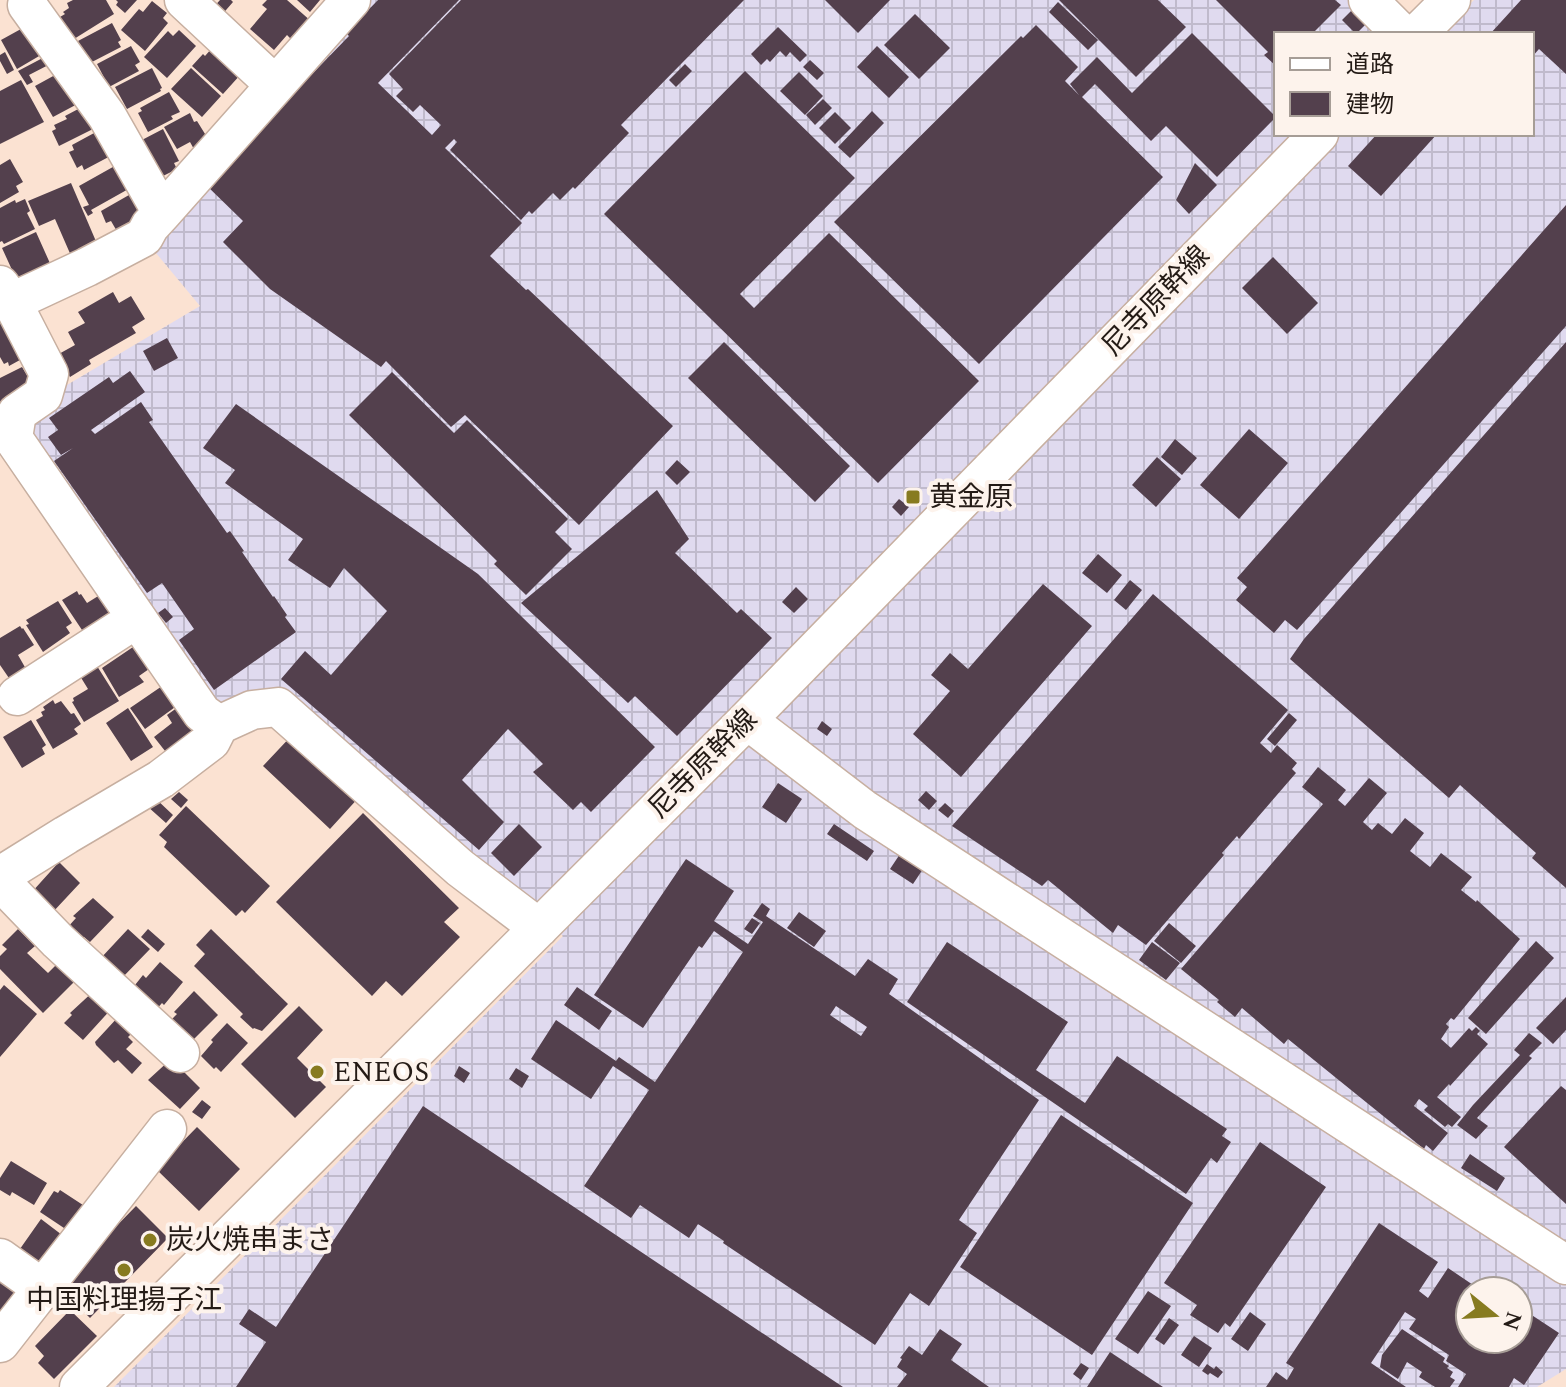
<svg xmlns="http://www.w3.org/2000/svg" width="1566" height="1387" font-family="Spectral,'Noto Sans JP',serif">
  <style>
    .industrial { fill: url(#industrial-grid); fill-rule: evenodd }
    .building { fill: #53404d; fill-rule: evenodd }
    .lines { fill: none; stroke-linecap: round; stroke-linejoin: round }
    .minor-casing { stroke: #c7afa0; stroke-width: 41 }
    .minor { stroke: #fff; stroke-width: 38 }
    .poi-dot { fill: #877b20; stroke: #fdf3ec; stroke-width: 3 }
    .labels { text-anchor: middle; dominant-baseline: central; stroke-width: 8; stroke-linejoin: round; paint-order: stroke }
    .street-label { font-size: 28px; fill: #241b16; stroke: #fdf3ec }
    .poi-label { font-size: 28px; fill: #241b16; stroke: #fdf3ec; text-anchor: start }
  </style>
  <defs>
    <pattern id="industrial-grid" width="8" height="8" patternUnits="userSpaceOnUse" patternTransform="scale(2)"><rect width="8" height="8" fill="#e0daef"/><path d="M0 4h8M4 0v8" fill="none" stroke="#c0bacc"/></pattern>
  </defs>
  <rect width="100%" height="100%" fill="#fbe2d2"/>
  <path class="industrial" d="M 357,0 L 1365,0 L 1399,34 L 1276,34 L 1276,134 L 1532,134 L 1532,34 L 1440,34 L 1474,0 L 1566,0 L 1566,1369 L 1537,1387 L 114,1387 L 563,936 L 275,692 L 233,707 L 202,701 L 13,417 L 200,306 L 146,241 ZM 1470,1291 L 1518,1291 L 1518,1339 L 1470,1339 Z"/>
  <path class="building" d="M 73,0 L 106,0 L 114,14 L 74,39 L 60,17 L 65,14 L 63,12 L 69,8 L 67,3 Z
    M 116,0 L 137,0 L 125,13 L 116,5 L 118,2 Z
    M 220,0 L 231,0 L 233,2 L 220,17 L 212,9 Z
    M 267,0 L 287,0 L 312,22 L 294,42 L 287,35 L 274,50 L 250,29 L 267,9 L 262,5 Z
    M 297,0 L 320,0 L 310,12 Z
    M 378,0 L 459,0 L 378,83 L 432,135 L 441,125 L 420,105 L 413,112 L 396,96 L 403,89 L 389,74 L 461,0 L 744,0 L 621,125 L 629,133 L 575,189 L 573,187 L 560,200 L 553,193 L 532,214 L 529,211 L 521,220 L 450,150 L 457,142 L 454,139 L 445,148 L 522,223 L 490,256 L 526,290 L 528,289 L 673,426 L 579,525 L 465,415 L 451,427 L 386,361 L 381,367 L 270,289 L 223,242 L 243,221 L 205,184 L 349,36 L 346,33 Z
    M 825,0 L 890,0 L 858,33 Z
    M 1059,0 L 1158,0 L 1186,27 L 1136,77 Z
    M 1216,0 L 1335,0 L 1341,5 L 1312,34 L 1276,34 L 1276,66 L 1264,55 L 1268,52 Z
    M 1521,0 L 1566,0 L 1566,74 L 1539,49 L 1532,57 L 1532,34 L 1490,34 Z
    M 152,1 L 167,13 L 163,18 L 168,23 L 145,51 L 121,30 L 139,9 L 143,12 Z
    M 1058,2 L 1098,40 L 1088,50 L 1049,12 Z
    M 1352,10 L 1366,24 L 1356,34 L 1342,20 Z
    M 915,14 L 950,48 L 919,79 L 884,45 Z
    M 112,23 L 121,40 L 118,42 L 121,47 L 90,63 L 78,41 Z
    M 30,24 L 46,52 L 17,69 L 1,40 Z
    M 1036,25 L 1078,67 L 1065,81 L 1079,95 L 1070,84 L 1097,57 L 1132,93 L 1192,33 L 1276,117 L 1217,177 L 1166,126 L 1151,141 L 1095,84 L 1082,97 L 1163,177 L 979,364 L 834,222 L 1021,36 L 1023,38 Z
    M 778,27 L 807,55 L 800,62 L 790,52 L 786,57 L 780,51 L 770,62 L 767,59 L 761,65 L 751,54 Z
    M 179,30 L 196,46 L 167,78 L 144,57 L 168,31 L 173,36 Z
    M 131,46 L 140,62 L 135,65 L 139,71 L 109,87 L 97,64 Z
    M 877,46 L 909,77 L 889,98 L 857,67 Z
    M 212,48 L 241,74 L 223,94 L 192,66 L 203,54 L 205,56 Z
    M 5,52 L 14,70 L 7,74 L 0,61 L 0,55 Z
    M 54,52 L 58,60 L 29,75 L 33,82 L 27,85 L 18,71 Z
    M 810,60 L 824,73 L 817,80 L 803,67 Z
    M 685,64 L 692,71 L 676,87 L 669,80 Z
    M 152,68 L 162,88 L 160,89 L 161,91 L 127,109 L 115,87 Z
    M 191,68 L 221,96 L 202,117 L 171,89 Z
    M 66,69 L 83,101 L 53,117 L 35,86 Z
    M 745,71 L 855,178 L 740,294 L 754,308 L 829,233 L 979,381 L 878,483 L 604,214 Z
    M 799,72 L 823,96 L 805,115 L 780,91 Z
    M 21,80 L 44,122 L 0,144 L 0,91 Z
    M 169,92 L 180,112 L 171,116 L 173,119 L 148,132 L 138,113 L 142,111 L 140,108 Z
    M 823,99 L 832,108 L 815,125 L 806,115 Z
    M 82,107 L 103,124 L 59,146 L 52,131 L 56,129 L 54,125 L 67,119 L 65,116 Z
    M 872,111 L 884,123 L 850,158 L 838,147 Z
    M 835,112 L 851,128 L 835,144 L 819,128 Z
    M 190,113 L 194,122 L 197,121 L 210,142 L 195,151 L 190,142 L 177,149 L 164,127 Z
    M 107,126 L 118,152 L 84,170 L 82,165 L 77,168 L 69,152 L 74,150 L 72,145 Z
    M 163,129 L 179,161 L 174,163 L 177,169 L 159,178 L 140,141 Z
    M 1377,134 L 1437,134 L 1381,196 L 1348,166 Z
    M 10,159 L 23,182 L 16,186 L 19,192 L 0,203 L 0,165 Z
    M 120,163 L 132,187 L 91,210 L 93,213 L 88,216 L 83,207 L 89,205 L 79,186 Z
    M 1195,163 L 1217,185 L 1189,214 L 1176,200 Z
    M 71,183 L 98,246 L 72,258 L 55,219 L 39,226 L 28,201 Z
    M 129,195 L 145,213 L 122,240 L 111,221 L 106,223 L 101,211 Z
    M 25,199 L 30,211 L 27,213 L 35,229 L 4,244 L 2,241 L 0,242 L 0,208 L 15,200 L 16,203 Z
    M 1566,205 L 1566,326 L 1297,630 L 1285,620 L 1274,633 L 1236,600 L 1247,587 L 1237,578 Z
    M 36,232 L 53,270 L 18,283 L 2,248 Z
    M 1273,257 L 1318,303 L 1287,334 L 1242,288 Z
    M 113,292 L 119,303 L 131,296 L 145,319 L 132,327 L 136,333 L 89,360 L 91,364 L 70,377 L 57,355 L 75,345 L 68,332 L 85,323 L 78,312 Z
    M 0,308 L 29,355 L 9,366 L 8,362 L 4,364 L 0,357 Z
    M 167,338 L 178,358 L 154,371 L 143,351 Z
    M 724,342 L 850,466 L 815,502 L 688,378 Z
    M 1566,342 L 1566,888 L 1532,858 L 1536,853 L 1460,785 L 1449,798 L 1290,659 L 1304,639 Z
    M 22,367 L 31,382 L 0,408 L 0,378 Z
    M 130,371 L 145,392 L 91,430 L 95,434 L 141,402 L 153,420 L 149,422 L 227,533 L 230,531 L 244,551 L 242,552 L 273,597 L 274,596 L 287,615 L 285,617 L 296,632 L 214,690 L 179,640 L 194,629 L 162,583 L 147,593 L 54,461 L 73,448 L 61,455 L 48,437 L 58,430 L 49,418 L 109,377 L 113,383 Z
    M 392,372 L 454,433 L 467,420 L 568,519 L 555,532 L 572,549 L 526,595 L 494,564 L 497,561 L 349,415 Z
    M 236,404 L 478,574 L 655,747 L 591,812 L 581,802 L 573,810 L 533,772 L 543,764 L 508,729 L 462,780 L 504,822 L 479,850 L 281,679 L 305,651 L 331,675 L 387,611 L 344,568 L 330,588 L 288,560 L 303,539 L 225,483 L 235,470 L 203,448 Z
    M 1249,429 L 1288,463 L 1239,519 L 1200,485 Z
    M 1175,439 L 1197,458 L 1182,475 L 1161,457 Z
    M 1157,457 L 1181,479 L 1156,507 L 1132,485 Z
    M 677,460 L 690,472 L 677,485 L 665,473 Z
    M 657,490 L 689,539 L 675,553 L 737,613 L 741,609 L 772,638 L 677,736 L 635,696 L 628,703 L 521,603 Z
    M 899,499 L 909,507 L 901,516 L 892,507 Z
    M 1098,554 L 1122,575 L 1107,593 L 1082,573 Z
    M 1130,580 L 1142,590 L 1126,610 L 1114,600 Z
    M 1043,584 L 1092,626 L 961,777 L 913,734 L 950,691 L 931,675 L 950,653 L 968,669 Z
    M 796,587 L 808,599 L 794,613 L 782,602 Z
    M 77,591 L 79,595 L 81,594 L 87,603 L 103,593 L 115,612 L 86,636 L 62,600 Z
    M 1153,594 L 1288,710 L 1260,743 L 1271,753 L 1277,745 L 1297,763 L 1292,769 L 1296,773 L 1239,839 L 1237,836 L 1222,853 L 1224,855 L 1146,945 L 1118,925 L 1113,933 L 1048,880 L 1042,886 L 952,826 Z
    M 58,601 L 72,623 L 66,627 L 70,633 L 43,652 L 26,625 L 29,624 L 26,620 Z
    M 165,608 L 173,617 L 166,623 L 158,613 Z
    M 20,626 L 22,629 L 23,628 L 34,645 L 18,655 L 26,669 L 11,681 L 0,665 L 0,638 Z
    M 133,647 L 136,652 L 138,651 L 149,669 L 139,676 L 144,682 L 119,697 L 102,668 Z
    M 97,666 L 119,701 L 84,722 L 72,702 L 74,701 L 73,698 L 88,689 L 80,676 Z
    M 168,682 L 182,702 L 145,729 L 130,708 Z
    M 53,700 L 55,704 L 61,701 L 71,714 L 74,713 L 81,724 L 74,729 L 78,734 L 53,749 L 36,720 L 43,716 L 41,712 L 45,710 L 43,707 Z
    M 185,702 L 200,733 L 169,756 L 154,737 L 172,723 L 167,715 Z
    M 128,708 L 153,747 L 131,761 L 106,723 Z
    M 1289,713 L 1297,720 L 1275,746 L 1267,739 Z
    M 31,720 L 46,745 L 42,748 L 45,754 L 22,768 L 3,737 Z
    M 822,721 L 832,729 L 827,736 L 817,729 Z
    M 295,732 L 361,795 L 330,829 L 263,766 Z
    M 1318,767 L 1346,790 L 1338,800 L 1345,806 L 1369,778 L 1387,793 L 1363,822 L 1372,830 L 1378,823 L 1392,834 L 1405,818 L 1424,833 L 1410,851 L 1430,867 L 1441,853 L 1472,877 L 1461,890 L 1476,902 L 1477,900 L 1520,939 L 1454,1020 L 1451,1018 L 1446,1024 L 1449,1027 L 1441,1039 L 1451,1048 L 1469,1028 L 1472,1031 L 1476,1027 L 1480,1031 L 1477,1034 L 1488,1044 L 1450,1086 L 1449,1084 L 1437,1097 L 1461,1117 L 1452,1127 L 1448,1124 L 1445,1127 L 1424,1110 L 1428,1106 L 1419,1099 L 1414,1106 L 1448,1133 L 1433,1151 L 1426,1145 L 1424,1149 L 1288,1039 L 1284,1044 L 1242,1008 L 1235,1017 L 1217,1002 L 1219,1000 L 1181,969 L 1323,804 L 1302,787 Z
    M 778,783 L 802,799 L 786,823 L 762,807 Z
    M 926,791 L 937,801 L 929,810 L 918,800 Z
    M 179,792 L 188,800 L 181,808 L 171,799 Z
    M 155,798 L 173,815 L 166,823 L 147,806 Z
    M 945,803 L 954,811 L 948,818 L 938,810 Z
    M 186,806 L 270,886 L 245,913 L 242,910 L 236,916 L 164,847 L 167,842 L 159,835 Z
    M 363,813 L 459,908 L 444,922 L 460,937 L 402,996 L 386,981 L 372,996 L 276,902 Z
    M 519,824 L 542,847 L 514,876 L 491,853 Z
    M 834,824 L 874,851 L 867,861 L 827,834 Z
    M 900,854 L 923,869 L 913,884 L 890,869 Z
    M 686,859 L 734,891 L 714,921 L 748,944 L 763,922 L 753,916 L 762,903 L 770,909 L 766,916 L 855,976 L 868,959 L 898,979 L 889,994 L 1039,1100 L 959,1220 L 977,1233 L 929,1306 L 910,1293 L 875,1345 L 723,1243 L 724,1241 L 698,1224 L 689,1238 L 640,1205 L 631,1218 L 584,1186 L 649,1090 L 613,1066 L 591,1099 L 531,1059 L 556,1020 L 616,1061 L 619,1057 L 655,1082 L 743,952 L 714,931 L 702,948 L 699,946 L 643,1028 L 594,995 ZM 836,1006 L 867,1027 L 861,1036 L 830,1015 Z
    M 59,862 L 80,883 L 52,913 L 31,893 Z
    M 93,898 L 114,917 L 90,942 L 84,937 L 80,941 L 67,928 L 76,918 L 73,916 Z
    M 799,912 L 826,931 L 814,947 L 787,928 Z
    M 752,918 L 760,923 L 752,934 L 744,929 Z
    M 1169,923 L 1196,946 L 1181,963 L 1154,941 Z
    M 18,929 L 35,946 L 27,953 L 48,973 L 59,962 L 78,978 L 43,1013 L 0,969 L 0,956 L 7,949 L 2,945 Z
    M 128,929 L 150,949 L 121,979 L 100,959 Z
    M 148,929 L 165,944 L 158,952 L 141,937 Z
    M 211,929 L 288,1004 L 262,1031 L 254,1028 L 253,1029 L 240,1017 L 243,1014 L 194,966 L 205,954 L 196,945 Z
    M 1536,941 L 1554,958 L 1486,1034 L 1468,1018 Z
    M 947,942 L 1068,1022 L 1036,1070 L 1085,1103 L 1117,1056 L 1227,1129 L 1222,1136 L 1231,1142 L 1217,1163 L 1211,1158 L 1186,1194 L 907,1002 Z
    M 1152,942 L 1180,963 L 1166,980 L 1139,960 Z
    M 160,962 L 183,982 L 164,1005 L 162,1003 L 155,1011 L 131,990 L 143,975 L 146,978 Z
    M 4,985 L 37,1014 L 0,1057 L 0,990 Z
    M 577,987 L 612,1011 L 599,1030 L 564,1005 Z
    M 96,989 L 114,1006 L 83,1040 L 64,1023 L 72,1015 L 70,1013 Z
    M 194,991 L 218,1015 L 193,1040 L 168,1023 L 177,1014 L 174,1012 Z
    M 1566,997 L 1566,1030 L 1553,1044 L 1536,1028 Z
    M 299,1006 L 323,1030 L 297,1058 L 326,1087 L 295,1118 L 241,1064 Z
    M 119,1016 L 137,1028 L 128,1037 L 133,1042 L 126,1049 L 142,1063 L 132,1074 L 118,1060 L 114,1063 L 96,1045 L 95,1042 Z
    M 227,1023 L 248,1043 L 221,1072 L 216,1067 L 214,1069 L 201,1056 L 213,1042 L 211,1040 Z
    M 1529,1033 L 1542,1043 L 1529,1056 L 1532,1058 L 1477,1118 L 1488,1126 L 1476,1139 L 1457,1125 L 1473,1105 L 1520,1055 L 1514,1050 Z
    M 171,1059 L 200,1088 L 180,1109 L 148,1080 Z
    M 459,1066 L 470,1073 L 464,1083 L 454,1076 Z
    M 516,1068 L 529,1076 L 522,1088 L 509,1079 Z
    M 1561,1086 L 1566,1090 L 1566,1204 L 1504,1147 Z
    M 202,1100 L 211,1107 L 202,1119 L 192,1112 Z
    M 423,1106 L 843,1387 L 236,1387 L 266,1342 L 239,1324 L 249,1309 L 276,1327 Z
    M 1061,1115 L 1193,1203 L 1092,1355 L 960,1267 Z
    M 197,1127 L 240,1169 L 199,1211 L 156,1169 Z
    M 1260,1142 L 1326,1187 L 1230,1327 L 1225,1323 L 1218,1333 L 1190,1315 L 1197,1305 L 1164,1283 Z
    M 1470,1154 L 1505,1178 L 1497,1191 L 1461,1168 Z
    M 11,1161 L 47,1183 L 34,1205 L 12,1192 L 10,1196 L 0,1190 L 0,1178 Z
    M 60,1190 L 86,1207 L 70,1232 L 40,1212 L 54,1191 L 58,1193 Z
    M 136,1206 L 168,1238 L 90,1318 L 58,1286 Z
    M 41,1219 L 66,1238 L 35,1271 L 15,1256 Z
    M 1379,1223 L 1438,1262 L 1419,1291 L 1428,1298 L 1448,1268 L 1482,1291 L 1470,1291 L 1470,1339 L 1518,1339 L 1518,1306 L 1559,1333 L 1524,1385 L 1514,1378 L 1509,1387 L 1458,1387 L 1466,1374 L 1446,1361 L 1449,1355 L 1409,1329 L 1416,1319 L 1405,1312 L 1371,1363 L 1406,1387 L 1266,1387 L 1276,1372 L 1287,1380 L 1294,1368 L 1286,1363 Z
    M 0,1277 L 19,1290 L 0,1317 Z
    M 1148,1291 L 1171,1306 L 1138,1354 L 1115,1339 Z
    M 55,1292 L 67,1302 L 57,1313 L 46,1303 Z
    M 70,1310 L 97,1336 L 54,1379 L 38,1363 L 44,1356 L 35,1346 Z
    M 1250,1312 L 1266,1324 L 1248,1351 L 1231,1339 Z
    M 1169,1318 L 1179,1325 L 1164,1345 L 1155,1339 Z
    M 940,1329 L 962,1344 L 951,1360 L 989,1387 L 897,1387 L 907,1374 L 897,1367 L 902,1359 L 900,1358 L 909,1346 L 922,1355 Z
    M 1402,1329 L 1445,1358 L 1443,1362 L 1449,1366 L 1447,1368 L 1453,1372 L 1450,1377 L 1455,1380 L 1450,1387 L 1435,1387 L 1419,1377 L 1422,1372 L 1407,1362 L 1398,1379 L 1380,1367 L 1382,1355 Z
    M 1194,1336 L 1212,1348 L 1199,1367 L 1181,1355 Z
    M 1110,1352 L 1163,1387 L 1087,1387 Z
    M 1081,1363 L 1089,1368 L 1081,1380 L 1073,1374 Z
    M 1207,1364 L 1214,1369 L 1216,1366 L 1223,1372 L 1218,1378 L 1210,1373 L 1208,1375 L 1202,1371 Z"/>
  <g class="lines">
    <defs>
      <path id="minor" d="M 184,0 L 275,85
        M 1368,0 L 1402,34
        M 27,5 L 107,116 L 162,213
        M 1417,34 L 1451,0
        M 0,285 L 12,302 L 87,267 L 144,237 L 150,226 L 162,213 L 351,0
        M 12,302 L 49,374 L 43,395 L 17,413 L 13,438 L 202,713 L 219,725
        M 17,696 L 136,619
        M 747,720 L 865,810 L 1566,1265
        M 0,876 L 66,835 L 161,779 L 211,741 L 219,725 L 252,710 L 278,707 L 460,868 L 539,928
        M 0,881 L 58,941 L 180,1053
        M 0,1258 L 42,1288
        M 0,1343 L 167,1129
        M 79,1387 L 747,720 L 1319,134"/>
    </defs>
    <use href="#minor" class="minor-casing"/>
    <use href="#minor" class="minor"/>
  </g>
  <g class="poi-dot">
    <rect x="905" y="489" width="16" height="16" rx="4"/>
    <circle cx="317" cy="1072" r="8"/>
    <circle cx="150" cy="1240" r="8"/>
    <circle cx="124" cy="1270" r="8"/>
  </g>
  <g class="labels">
    <g class="street-label">
      <text transform="translate(1156 301) rotate(-46)">尼寺原幹線</text>
      <text transform="translate(703 764) rotate(-45)">尼寺原幹線</text>
    </g>
    <g class="poi-label">
      <text x="929" y="497">黄金原</text>
      <text x="333" y="1072">ENEOS</text>
      <text x="166" y="1240">炭火焼串まさ</text>
      <text x="124" y="1300" text-anchor="middle">中国料理揚子江</text>
    </g>
  </g>
  <rect x="1274" y="32" width="260" height="104" fill="#fdf3ec" stroke="#a69d96" stroke-width="2"/>
  <rect x="1290" y="58" width="40" height="12" fill="#ffffff" stroke="#a69d96" stroke-width="2"/>
  <text x="1346" y="72" font-size="24" fill="#241b16">道路</text>
  <rect x="1290" y="92" width="40" height="24" fill="#53404d" stroke="#a69d96" stroke-width="2"/>
  <text x="1346" y="112" font-size="24" fill="#241b16">建物</text>
  <g transform="translate(1494 1315) rotate(108)"><circle r="38" fill="#fdf3ec" stroke="#a69d96" stroke-width="2"/>
  <path d="M0-6L14 30L0 20L-14 30Z" fill="#877b20"/>
  <text y="-12" font-size="22" font-weight="bold" text-anchor="middle" fill="#241b16">N</text>
  </g>
</svg>
